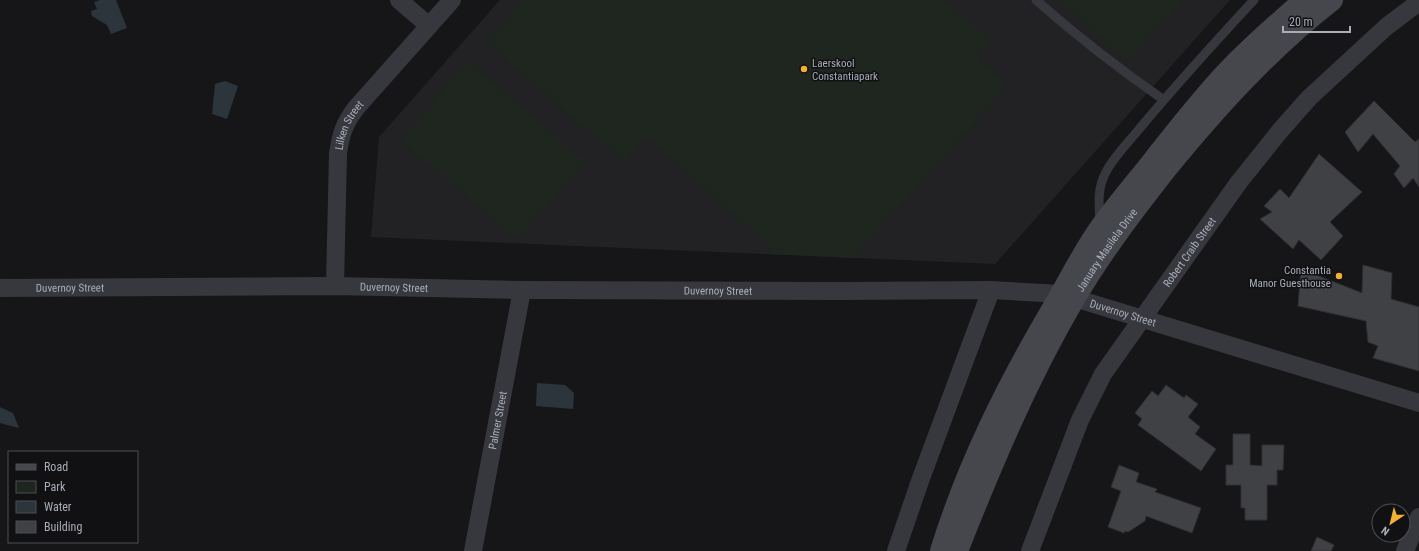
<svg xmlns="http://www.w3.org/2000/svg" width="1419" height="551" font-family="'Roboto Condensed',sans-serif">
  <style>
    .built { fill: #222225 }
    .green { fill: #1e261f }
    .water { fill: #2c353c }
    .building { fill: #404145; stroke: #303034 }
    .lines { fill: none; stroke-linecap: round; stroke-linejoin: round }
    .service { stroke: #37383d; stroke-width: 9 }
    .minor { stroke: #37383d; stroke-width: 18 }
    .secondary { stroke: #45474d; stroke-width: 22 }
    .poi-dot { fill: #f2b134; stroke: #111113; stroke-width: 1.5 }
    .labels { text-anchor: middle; dominant-baseline: central; stroke-width: 3; stroke-linejoin: round; paint-order: stroke }
    .poi-label { font-size: 11px; fill: #a8adb8; stroke: #111113; text-anchor: start }
    .street-label { font-size: 11px; fill: #a8adb8; stroke: #111113 }
  </style>
  <rect width="100%" height="100%" fill="#161618"/>
  <path class="built" d="M 500,0 L 1230,0 L 995,264 L 371,237 L 379,137 Z"/>
  <path class="green" d="M 522,0 L 946,0 L 993,41 L 978,58 L 1008,85 L 854,258 L 770,254 L 768,245 L 646,137 L 623,162 L 485,41 Z
    M 1059,0 L 1185,0 L 1127,63 Z
    M 468,61 L 586,161 L 518,241 L 400,140 Z"/>
  <path class="water" d="M 100,0 L 116,0 L 127,28 L 111,34 L 107,25 L 92,16 L 91,11 L 97,9 L 94,2 Z
    M 225,81 L 238,86 L 227,119 L 212,114 L 215,84 Z
    M 537,383 L 565,385 L 574,393 L 573,409 L 536,406 Z
    M 0,407 L 13,413 L 19,428 L 0,423 Z"/>
  <path class="building" d="M 1374,101 L 1415,142 L 1419,139 L 1419,187 L 1413,178 L 1404,188 L 1394,174 L 1400,166 L 1373,134 L 1358,152 L 1345,132 Z
    M 1319,154 L 1362,192 L 1330,222 L 1343,236 L 1321,260 L 1299,240 L 1293,249 L 1260,219 L 1272,212 L 1264,206 L 1280,189 L 1289,198 Z
    M 1363,265 L 1392,273 L 1391,299 L 1419,307 L 1419,371 L 1373,358 L 1378,346 L 1368,342 L 1366,321 L 1298,306 L 1301,269 L 1362,293 Z
    M 1166,385 L 1184,398 L 1186,395 L 1198,404 L 1188,417 L 1200,427 L 1195,434 L 1216,449 L 1201,471 L 1138,425 L 1142,419 L 1135,413 L 1152,391 L 1158,396 Z
    M 1233,434 L 1250,434 L 1250,465 L 1262,466 L 1262,445 L 1284,445 L 1283,470 L 1277,470 L 1277,485 L 1267,485 L 1267,520 L 1245,520 L 1245,508 L 1241,508 L 1241,485 L 1226,485 L 1226,465 L 1233,465 Z
    M 1119,465 L 1139,473 L 1136,482 L 1157,489 L 1155,492 L 1201,508 L 1192,533 L 1146,516 L 1145,521 L 1128,532 L 1125,531 L 1124,533 L 1108,527 L 1121,491 L 1111,487 Z
    M 1317,537 L 1334,545 L 1331,551 L 1311,551 Z"/>
  <g class="lines">
    <path class="service" d="M 1036,0 C 1077,36 1119,69 1164,100
      M 1100,222 C 1099,205 1097,190 1105,174 C 1113,157 1129,142 1140,128 C 1177,84 1215,42 1254,0"/>
    <g class="minor">
      <path d="M 399,0 L 429,26"/>
      <path id="s1" d="M 335,286 L 338,153 C 341,134 344,124 356,108 L 452,0"/>
      <path id="s2" d="M 0,288 L 335,286 L 522,290 L 839,291 L 991,290 L 1061,294 L 1419,403"/>
      <path id="s3" d="M 473,551 L 522,290"/>
      <path d="M 896,551 L 920,481 L 991,290"/>
      <path id="s4" d="M 1030,551 L 1080,420 L 1103,374 L 1195,244 L 1239,182 L 1279,132 L 1309,98 L 1386,27 L 1419,2"/>
      <path d="M 1405,551 L 1419,517"/>
    </g>
    <g class="secondary">
      <path d="M 941,551 C 968,464 1007,386 1053,308 C 1069,281 1083,252 1101,227 C 1116,206 1133,186 1149,166 C 1174,134 1199,102 1226,73 C 1251,47 1278,23 1305,0"/>
      <path id="s5" d="M 957,551 C 991,465 1027,379 1074,299 C 1101,253 1133,211 1166,169 C 1216,108 1269,49 1332,0"/>
    </g>
  </g>
  <g class="poi-dot">
    <circle cx="804" cy="69" r="4"/>
    <circle cx="1339" cy="276" r="4"/>
  </g>
  <g class="labels">
    <g class="poi-label">
      <text x="812" y="63">Laerskool<tspan x="812" dy="13">Constantiapark</tspan></text>
      <text x="1331" y="270" text-anchor="end">Constantia<tspan x="1331" dy="13">Manor Guesthouse</tspan></text>
    </g>
    <g class="street-label">
      <text stroke="none"><textPath href="#s1" startOffset="163">Lilken Street</textPath></text>
      <text stroke="none"><textPath href="#s5" startOffset="337">January Masilela Drive</textPath></text>
      <text stroke="none"><textPath href="#s4" startOffset="341">Robert Craib Street</textPath></text>
      <text stroke="none"><textPath href="#s2" startOffset="394">Duvernoy Street</textPath></text>
      <text stroke="none"><textPath href="#s2" startOffset="70">Duvernoy Street</textPath></text>
      <text stroke="none"><textPath href="#s2" startOffset="718">Duvernoy Street</textPath></text>
      <text stroke="none"><textPath href="#s2" startOffset="1126">Duvernoy Street</textPath></text>
      <text stroke="none"><textPath href="#s3" startOffset="133">Palmer Street</textPath></text>
    </g>
  </g>
  <rect x="8" y="451" width="130" height="92" fill="#111113" stroke="#4d4f55"/>
  <rect x="16" y="464" width="20" height="6" fill="#45474d" stroke="#4d4f55"/>
  <text x="44" y="471" font-size="12" fill="#a8adb8">Road</text>
  <rect x="16" y="481" width="20" height="12" fill="#1e261f" stroke="#4d4f55"/>
  <text x="44" y="491" font-size="12" fill="#a8adb8">Park</text>
  <rect x="16" y="501" width="20" height="12" fill="#2c353c" stroke="#4d4f55"/>
  <text x="44" y="511" font-size="12" fill="#a8adb8">Water</text>
  <rect x="16" y="521" width="20" height="12" fill="#404145" stroke="#4d4f55"/>
  <text x="44" y="531" font-size="12" fill="#a8adb8">Building</text>
  <g transform="translate(1391 523) rotate(215)"><circle r="19" fill="#111113" stroke="#4d4f55"/>
  <path d="M0-3L7 15L0 10L-7 15Z" fill="#f2b134"/>
  <text y="-6" font-size="11" font-weight="bold" text-anchor="middle" fill="#a8adb8">N</text>
  </g>
  <path d="M1283 26v6h67v-6" fill="none" stroke="#a8adb8" stroke-width="2"/>
  <text x="1289" y="26" font-size="12" fill="#a8adb8" stroke="#111113" stroke-width="3" paint-order="stroke">20 m</text>
</svg>
